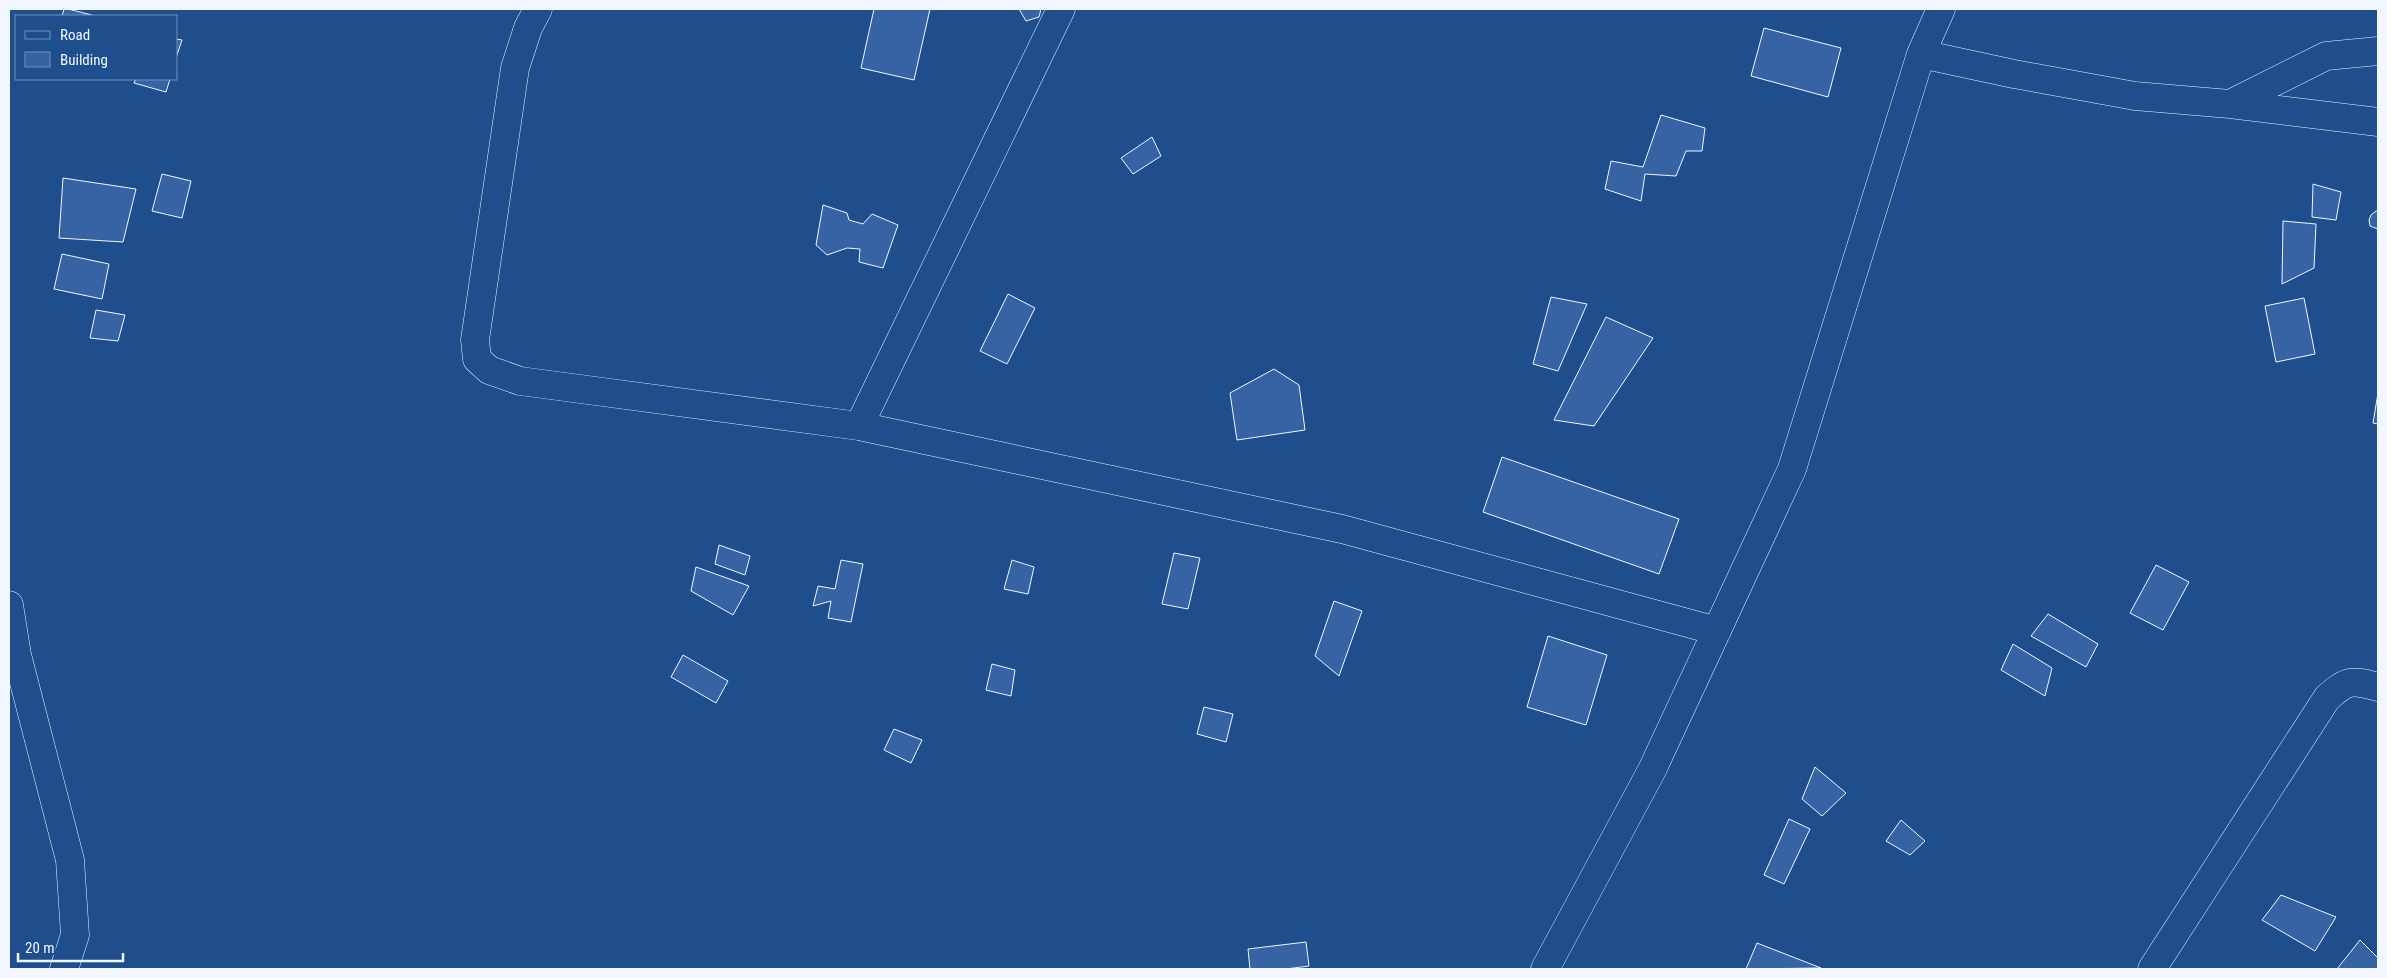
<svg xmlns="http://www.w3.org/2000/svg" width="2387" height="978" font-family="'Roboto Condensed',sans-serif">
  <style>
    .building { fill: #3563a3; stroke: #f2f6ff }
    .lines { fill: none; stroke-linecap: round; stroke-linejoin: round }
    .minor-casing { stroke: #f2f6ff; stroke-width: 29 }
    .minor { stroke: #1f4e8c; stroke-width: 28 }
  </style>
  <rect width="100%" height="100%" fill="#1f4e8c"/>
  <path class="building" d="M 64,9 L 68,9 L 92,15 L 62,16 Z
    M 874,9 L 930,9 L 914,80 L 861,68 Z
    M 1019,9 L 1041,9 L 1039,17 L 1026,21 Z
    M 1764,28 L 1841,48 L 1828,97 L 1751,76 Z
    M 176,39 L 182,40 L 176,58 Z
    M 136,79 L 170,79 L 166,92 L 134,83 Z
    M 1661,115 L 1705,128 L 1702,151 L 1686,151 L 1676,176 L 1645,174 L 1641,201 L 1605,189 L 1611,161 L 1643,167 Z
    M 1152,137 L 1161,156 L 1133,174 L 1121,158 Z
    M 162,174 L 191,181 L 182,218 L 152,211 Z
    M 63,178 L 136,189 L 123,242 L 59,238 Z
    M 2313,184 L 2341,192 L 2336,220 L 2312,217 Z
    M 823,205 L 847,213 L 849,220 L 863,224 L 872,214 L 898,225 L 883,268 L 859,262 L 860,249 L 847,248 L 827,255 L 816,245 Z
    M 2376,211 L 2378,211 L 2378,229 L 2370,226 L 2369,220 L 2371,215 Z
    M 2283,221 L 2316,224 L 2314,268 L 2282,284 Z
    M 62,254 L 109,264 L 102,299 L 54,289 Z
    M 1008,294 L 1035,308 L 1007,364 L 980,351 Z
    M 1551,297 L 1587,304 L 1558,371 L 1533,364 Z
    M 2304,298 L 2315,354 L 2276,362 L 2265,306 Z
    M 96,310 L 125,315 L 118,341 L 90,338 Z
    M 1606,317 L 1653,338 L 1594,426 L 1554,420 Z
    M 1274,369 L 1299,385 L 1305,430 L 1237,440 L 1230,393 Z
    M 2378,393 L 2378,424 L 2373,423 Z
    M 1502,457 L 1679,519 L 1659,574 L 1483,512 Z
    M 719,545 L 750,556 L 745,575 L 715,564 Z
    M 1174,553 L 1200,558 L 1188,609 L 1162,604 Z
    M 841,560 L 863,564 L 851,622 L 828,618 L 831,601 L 813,606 L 818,586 L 835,589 Z
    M 1012,560 L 1034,567 L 1028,594 L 1004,589 Z
    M 2156,565 L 2189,582 L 2163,630 L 2130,613 Z
    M 696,567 L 749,586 L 733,615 L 691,591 Z
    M 1334,601 L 1362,611 L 1339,676 L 1315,656 Z
    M 2048,614 L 2098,644 L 2086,667 L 2031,636 Z
    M 1548,636 L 1607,655 L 1586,725 L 1527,707 Z
    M 2013,644 L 2052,668 L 2045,696 L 2001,670 Z
    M 683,655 L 728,681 L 716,703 L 671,677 Z
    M 992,664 L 1015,670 L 1011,696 L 986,690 Z
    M 1204,707 L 1233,714 L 1226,742 L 1197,734 Z
    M 894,729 L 922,740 L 911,763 L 884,750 Z
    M 1815,767 L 1846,793 L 1822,816 L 1802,799 Z
    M 1789,819 L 1810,829 L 1784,884 L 1764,875 Z
    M 1901,820 L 1925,841 L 1910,855 L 1886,841 Z
    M 2281,895 L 2336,917 L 2315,951 L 2262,920 Z
    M 2360,940 L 2378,958 L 2378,969 L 2337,969 Z
    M 1306,942 L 1309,966 L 1286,969 L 1250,969 L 1248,949 Z
    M 1757,943 L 1821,968 L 1746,969 Z"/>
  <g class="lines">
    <defs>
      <path id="minor" d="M 538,9 L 528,28 L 515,68 L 475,340 L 477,359 L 489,370 L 520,381 L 859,426 L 1342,529 L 1717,631
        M 1921,54 L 2014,74 L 2135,96 L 2230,104 L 2378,122
        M 2230,104 L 2326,56 L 2378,51
        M 859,426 L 1061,9
        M 9,605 L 17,655 L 70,860 L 75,935 L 64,969
        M 1545,969 L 1652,770 L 1792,469 L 1921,54 L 1941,9
        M 2152,969 L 2327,698 C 2348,679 2352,680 2378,687"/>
    </defs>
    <use href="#minor" class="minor-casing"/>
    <use href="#minor" class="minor"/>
  </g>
  <rect width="2387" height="978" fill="none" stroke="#f2f6ff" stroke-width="20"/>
  <rect x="15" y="15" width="162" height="65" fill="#1f4e8c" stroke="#7391ba"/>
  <rect x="25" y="31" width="25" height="8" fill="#1f4e8c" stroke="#7391ba"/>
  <text x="60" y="40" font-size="15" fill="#f2f6ff">Road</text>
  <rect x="25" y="52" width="25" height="15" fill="#3563a3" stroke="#7391ba"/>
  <text x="60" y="65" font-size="15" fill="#f2f6ff">Building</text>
  <path d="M18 953v8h105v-8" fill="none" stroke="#f2f6ff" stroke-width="2.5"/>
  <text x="25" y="953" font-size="15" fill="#f2f6ff" stroke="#1f4e8c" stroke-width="4" paint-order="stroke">20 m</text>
</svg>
